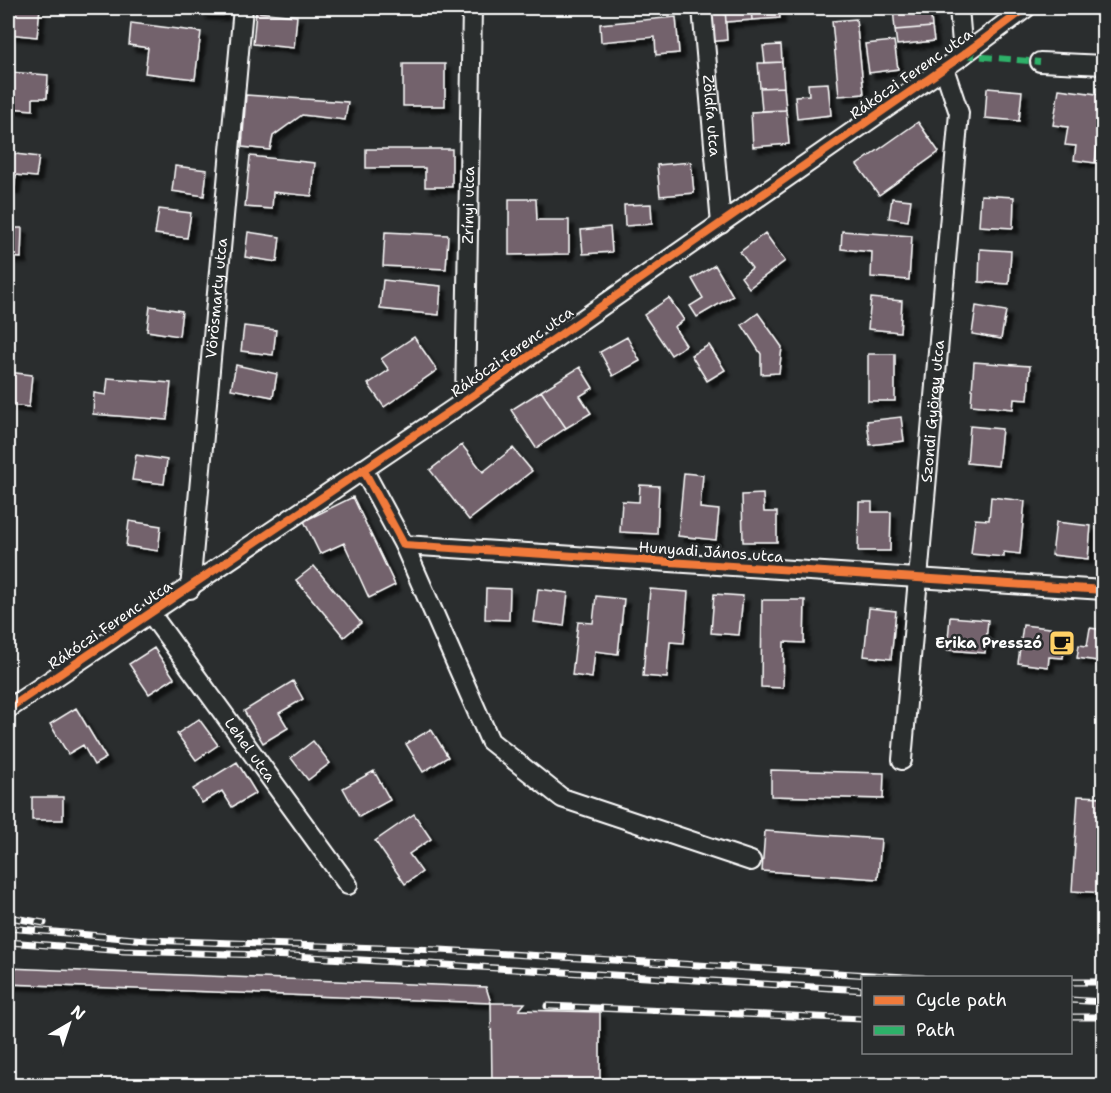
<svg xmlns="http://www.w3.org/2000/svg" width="1111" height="1093" font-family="'Shantell Sans',sans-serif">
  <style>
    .building { fill: #73626c; stroke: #fff; stroke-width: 1.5; filter: url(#shadow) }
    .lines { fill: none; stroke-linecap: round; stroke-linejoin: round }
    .minor-casing { stroke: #fff; stroke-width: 22 }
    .minor { stroke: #2a2d2e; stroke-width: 18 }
    .rail-casing { stroke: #fff; stroke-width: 7 }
    .rail { stroke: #2a2d2e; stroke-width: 4.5; stroke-dasharray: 14; stroke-linecap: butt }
    .quiet { stroke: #2db169; stroke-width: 6; stroke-dasharray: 12 6; stroke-linecap: butt }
    .cycleway-casing { stroke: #2a2d2e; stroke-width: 11 }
    .cycleway { stroke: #f17a3a; stroke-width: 8 }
    .labels { text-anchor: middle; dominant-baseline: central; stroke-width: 5; stroke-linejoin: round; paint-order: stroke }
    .street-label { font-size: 15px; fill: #fff; stroke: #2a2d2e }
    .poi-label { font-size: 15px; font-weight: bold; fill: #fff; stroke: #2a2d2e; text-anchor: end }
  </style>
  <defs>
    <filter id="shadow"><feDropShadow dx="5.5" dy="5.5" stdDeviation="1.5" flood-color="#0009"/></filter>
  </defs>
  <rect width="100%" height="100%" fill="#2a2d2e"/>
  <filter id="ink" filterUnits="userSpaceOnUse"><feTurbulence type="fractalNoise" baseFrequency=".0167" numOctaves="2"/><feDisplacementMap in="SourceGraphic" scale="12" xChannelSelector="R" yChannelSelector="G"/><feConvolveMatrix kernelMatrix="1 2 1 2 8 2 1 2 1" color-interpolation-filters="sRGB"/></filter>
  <g filter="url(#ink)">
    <path class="building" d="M 8,8 L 40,8 L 37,37 L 8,34 Z
      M 201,8 L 223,8 L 223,15 L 201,14 Z
      M 707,8 L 725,8 L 727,40 L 710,42 Z
      M 725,8 L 751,8 L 752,20 L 726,22 Z
      M 751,8 L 779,8 L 780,18 L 752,20 Z
      M 893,8 L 930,8 L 932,27 L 895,30 Z
      M 256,12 L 297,16 L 294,48 L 253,44 Z
      M 676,17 L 679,53 L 656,55 L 655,37 L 601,42 L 600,24 Z
      M 856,19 L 864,94 L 839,96 L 832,21 Z
      M 131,23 L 201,32 L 195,79 L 145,73 L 148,48 L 129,45 Z
      M 932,27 L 934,41 L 897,45 L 895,30 Z
      M 894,41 L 898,69 L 869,73 L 865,44 Z
      M 781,45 L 782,62 L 765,63 L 763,46 Z
      M 782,62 L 784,87 L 760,88 L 758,63 Z
      M 403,64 L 445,64 L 445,106 L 403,106 Z
      M 9,72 L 48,75 L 47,98 L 33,98 L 33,110 L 8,108 Z
      M 828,83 L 831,115 L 797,119 L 795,96 L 809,95 L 808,84 Z
      M 784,87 L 786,110 L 762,111 L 760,88 Z
      M 987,88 L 1022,91 L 1019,121 L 985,118 Z
      M 1059,89 L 1104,95 L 1095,163 L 1074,160 L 1076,146 L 1065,145 L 1068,127 L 1053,125 Z
      M 246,95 L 348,102 L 345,120 L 302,115 L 273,136 L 270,150 L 242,147 Z
      M 786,110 L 789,144 L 753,147 L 751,112 Z
      M 918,122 L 939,152 L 879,195 L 857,165 Z
      M 366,149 L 452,149 L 452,187 L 425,187 L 425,168 L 366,168 Z
      M 8,153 L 39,157 L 36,177 L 16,175 L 14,189 L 8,188 Z
      M 250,156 L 315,163 L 312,196 L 273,192 L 272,209 L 245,207 Z
      M 691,162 L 694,193 L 660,196 L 657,165 Z
      M 175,166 L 207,170 L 204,196 L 172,191 Z
      M 981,195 L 1014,197 L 1013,228 L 979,226 Z
      M 892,198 L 911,200 L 908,221 L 889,218 Z
      M 509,199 L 536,199 L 537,220 L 569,220 L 569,254 L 509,255 Z
      M 651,204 L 652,224 L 625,226 L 624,205 Z
      M 159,209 L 191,213 L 187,238 L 155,234 Z
      M 610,227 L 612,252 L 583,254 L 581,230 Z
      M 8,228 L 22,228 L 21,258 L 8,257 Z
      M 842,231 L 912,236 L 909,280 L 871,277 L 872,252 L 841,249 Z
      M 248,232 L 280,237 L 277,262 L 245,257 Z
      M 385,232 L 448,235 L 446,269 L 383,266 Z
      M 765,233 L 785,261 L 749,288 L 741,277 L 752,268 L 740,252 Z
      M 980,249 L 1011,251 L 1009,284 L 979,282 Z
      M 715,265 L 733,296 L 697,317 L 690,306 L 703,298 L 692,279 Z
      M 383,280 L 441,286 L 439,315 L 380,309 Z
      M 669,298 L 684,320 L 674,327 L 686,345 L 671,355 L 644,315 Z
      M 871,298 L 902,301 L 900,332 L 868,329 Z
      M 150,306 L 182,311 L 179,336 L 147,331 Z
      M 976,306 L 1006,311 L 1001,339 L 972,334 Z
      M 758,313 L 782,347 L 779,373 L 761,374 L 761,354 L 742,325 Z
      M 244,326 L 276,330 L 273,355 L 241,351 Z
      M 414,337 L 437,370 L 384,407 L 368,384 L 389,370 L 381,359 Z
      M 627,337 L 640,361 L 613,376 L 600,352 Z
      M 709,345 L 725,370 L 707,381 L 691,355 Z
      M 868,354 L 895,354 L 895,401 L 868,401 Z
      M 974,362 L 1030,366 L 1028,400 L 1014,399 L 1013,409 L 971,405 Z
      M 236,365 L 277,374 L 273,397 L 231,389 Z
      M 580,367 L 593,388 L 580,396 L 591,413 L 566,428 L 541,391 Z
      M 8,372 L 32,375 L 29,407 L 8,405 Z
      M 108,378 L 171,383 L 167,420 L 93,414 L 94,393 L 106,395 Z
      M 541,391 L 566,428 L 536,448 L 511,410 Z
      M 901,417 L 904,441 L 870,445 L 867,421 Z
      M 970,426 L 1002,429 L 998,466 L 967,463 Z
      M 462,445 L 483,472 L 513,448 L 532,471 L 469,520 L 430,470 Z
      M 136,455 L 167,460 L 164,484 L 132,480 Z
      M 684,473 L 703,475 L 700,508 L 719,510 L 716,540 L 678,536 Z
      M 640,485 L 659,486 L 657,534 L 620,532 L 622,501 L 639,502 Z
      M 763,494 L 764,512 L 777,512 L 777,542 L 743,542 L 742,495 Z
      M 353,497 L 395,585 L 369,598 L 344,543 L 320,554 L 304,521 Z
      M 991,497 L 1025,501 L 1020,554 L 1004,552 L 1004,557 L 971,554 L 975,519 L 989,520 Z
      M 859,502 L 872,502 L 872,512 L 891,512 L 890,551 L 858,551 Z
      M 129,521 L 161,526 L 158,551 L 126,546 Z
      M 1056,522 L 1091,526 L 1088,559 L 1052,555 Z
      M 314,566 L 361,623 L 344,637 L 296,580 Z
      M 486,588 L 510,589 L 509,620 L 485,619 Z
      M 538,589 L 568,593 L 564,626 L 534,622 Z
      M 650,589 L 688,592 L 684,643 L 670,642 L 667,678 L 643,676 Z
      M 714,594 L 743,596 L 739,635 L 711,633 Z
      M 596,596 L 624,599 L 618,654 L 595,651 L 592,678 L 572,675 L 578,622 L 593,623 Z
      M 762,600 L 805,600 L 804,643 L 784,642 L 783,688 L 761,687 Z
      M 869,608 L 896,611 L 891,659 L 864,656 Z
      M 950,617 L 988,620 L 985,653 L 947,650 Z
      M 1023,625 L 1067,630 L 1063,658 L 1049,657 L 1048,667 L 1018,663 Z
      M 1090,628 L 1104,630 L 1104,662 L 1077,658 L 1079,645 L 1087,646 Z
      M 154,648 L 174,678 L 149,694 L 129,664 Z
      M 293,681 L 303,699 L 279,713 L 288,728 L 263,743 L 244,711 Z
      M 76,708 L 106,758 L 94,765 L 83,745 L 68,754 L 50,724 Z
      M 199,719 L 218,745 L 196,760 L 177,734 Z
      M 431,729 L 448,757 L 423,772 L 406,744 Z
      M 313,741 L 330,763 L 308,780 L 291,758 Z
      M 237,762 L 256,793 L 232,807 L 222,791 L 202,803 L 193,789 Z
      M 771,770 L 884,773 L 883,799 L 771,796 Z
      M 374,771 L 390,800 L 359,817 L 343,788 Z
      M 1078,796 L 1104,797 L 1104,893 L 1072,891 Z
      M 32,797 L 63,797 L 63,820 L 32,820 Z
      M 414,814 L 431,839 L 409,854 L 422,872 L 405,884 L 375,841 Z
      M 765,831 L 881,839 L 878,879 L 762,871 Z
      M 8,968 L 486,987 L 491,1003 L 8,984 Z
      M 491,1003 L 525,1003 L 519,1010 L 600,1012 L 600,1086 L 492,1086 Z"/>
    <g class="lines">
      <defs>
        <g id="minor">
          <path id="s1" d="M 702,8 L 721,224"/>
          <path d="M 959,8 L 963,55"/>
          <path d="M 1040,62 L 1104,65"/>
          <path id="s2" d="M 465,401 L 472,8"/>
          <path d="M 363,469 L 404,545 L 1104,590"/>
          <path d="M 404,545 L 490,741 L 562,798 L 751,861"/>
          <path id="s3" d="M 190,589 L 243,8"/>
          <path id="s4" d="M 151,614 L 348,885"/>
          <path d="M 8,709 L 465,401 L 963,55 L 1026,8"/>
          <path id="s5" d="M 902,760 L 959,113 L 944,68"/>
        </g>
      </defs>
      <use href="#minor" class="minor-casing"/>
      <use href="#minor" class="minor"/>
      <defs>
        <path id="rail" d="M 8,917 L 44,923
          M 8,928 L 147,940 L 440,950 L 923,978
          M 8,942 L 124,951 L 294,956 L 864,990
          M 1070,982 L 1104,982
          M 1070,1000 L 1104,1002
          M 547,1006 L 864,1019
          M 1070,1017 L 1104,1017"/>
      </defs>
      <use href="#rail" class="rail-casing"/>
      <use href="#rail" class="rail"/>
      <path class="quiet" d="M 963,55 L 1040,62"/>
      <defs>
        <path id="cycleway" d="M 363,469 L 404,545 L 1104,590
          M 8,709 L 465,401 L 963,55 L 1026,8"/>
      </defs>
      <use href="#cycleway" class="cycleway-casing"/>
      <use href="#cycleway" class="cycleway"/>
    </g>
  </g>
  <defs>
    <symbol id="cafe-square" viewBox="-11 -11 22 22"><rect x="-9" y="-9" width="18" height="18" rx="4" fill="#ffd166" stroke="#2a2d2e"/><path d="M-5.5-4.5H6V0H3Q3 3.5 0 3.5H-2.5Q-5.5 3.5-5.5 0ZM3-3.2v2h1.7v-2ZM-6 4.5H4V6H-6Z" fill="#111"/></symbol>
  </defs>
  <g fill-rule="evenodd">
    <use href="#cafe-square" x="1047" y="628" width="30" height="30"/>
  </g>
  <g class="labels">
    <g class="street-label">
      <text transform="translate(911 74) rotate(-35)">Rákóczi Ferenc utca</text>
      <text stroke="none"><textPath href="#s1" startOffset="108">Zöldfa utca</textPath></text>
      <text stroke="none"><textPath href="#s2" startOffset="196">Zrínyi utca</textPath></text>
      <text stroke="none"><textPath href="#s3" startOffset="292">Vörösmarty utca</textPath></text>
      <text transform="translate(512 352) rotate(-35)">Rákóczi Ferenc utca</text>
      <text stroke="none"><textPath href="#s5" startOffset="350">Szondi György utca</textPath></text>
      <text transform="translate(711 552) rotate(4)">Hunyadi János utca</text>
      <text transform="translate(110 625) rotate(-34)">Rákóczi Ferenc utca</text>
      <text stroke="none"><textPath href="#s4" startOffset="168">Lehel utca</textPath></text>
    </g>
    <g class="poi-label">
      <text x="1042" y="643">Erika Presszó</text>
    </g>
  </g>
  <rect width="1111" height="1093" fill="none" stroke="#2a2d2e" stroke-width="30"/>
  <rect x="15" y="15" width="1081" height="1063" fill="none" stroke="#fff" stroke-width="2" filter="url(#ink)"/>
  <rect x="862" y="976" width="210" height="78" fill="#2a2d2e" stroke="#7f8182" stroke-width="1.5"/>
  <rect x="874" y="996" width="30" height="9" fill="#f17a3a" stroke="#7f8182" stroke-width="1.5"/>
  <text x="916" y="1006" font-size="18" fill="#ffffff">Cycle path</text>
  <rect x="874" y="1026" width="30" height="9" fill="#2db169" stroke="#7f8182" stroke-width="1.5"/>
  <text x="916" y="1036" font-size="18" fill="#ffffff">Path</text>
  <g transform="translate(69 1024) rotate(39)" stroke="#2a2d2e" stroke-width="4.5" paint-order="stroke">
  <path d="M0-4.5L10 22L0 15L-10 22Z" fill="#ffffff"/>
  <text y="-9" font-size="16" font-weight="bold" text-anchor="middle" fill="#ffffff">N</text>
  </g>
</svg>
